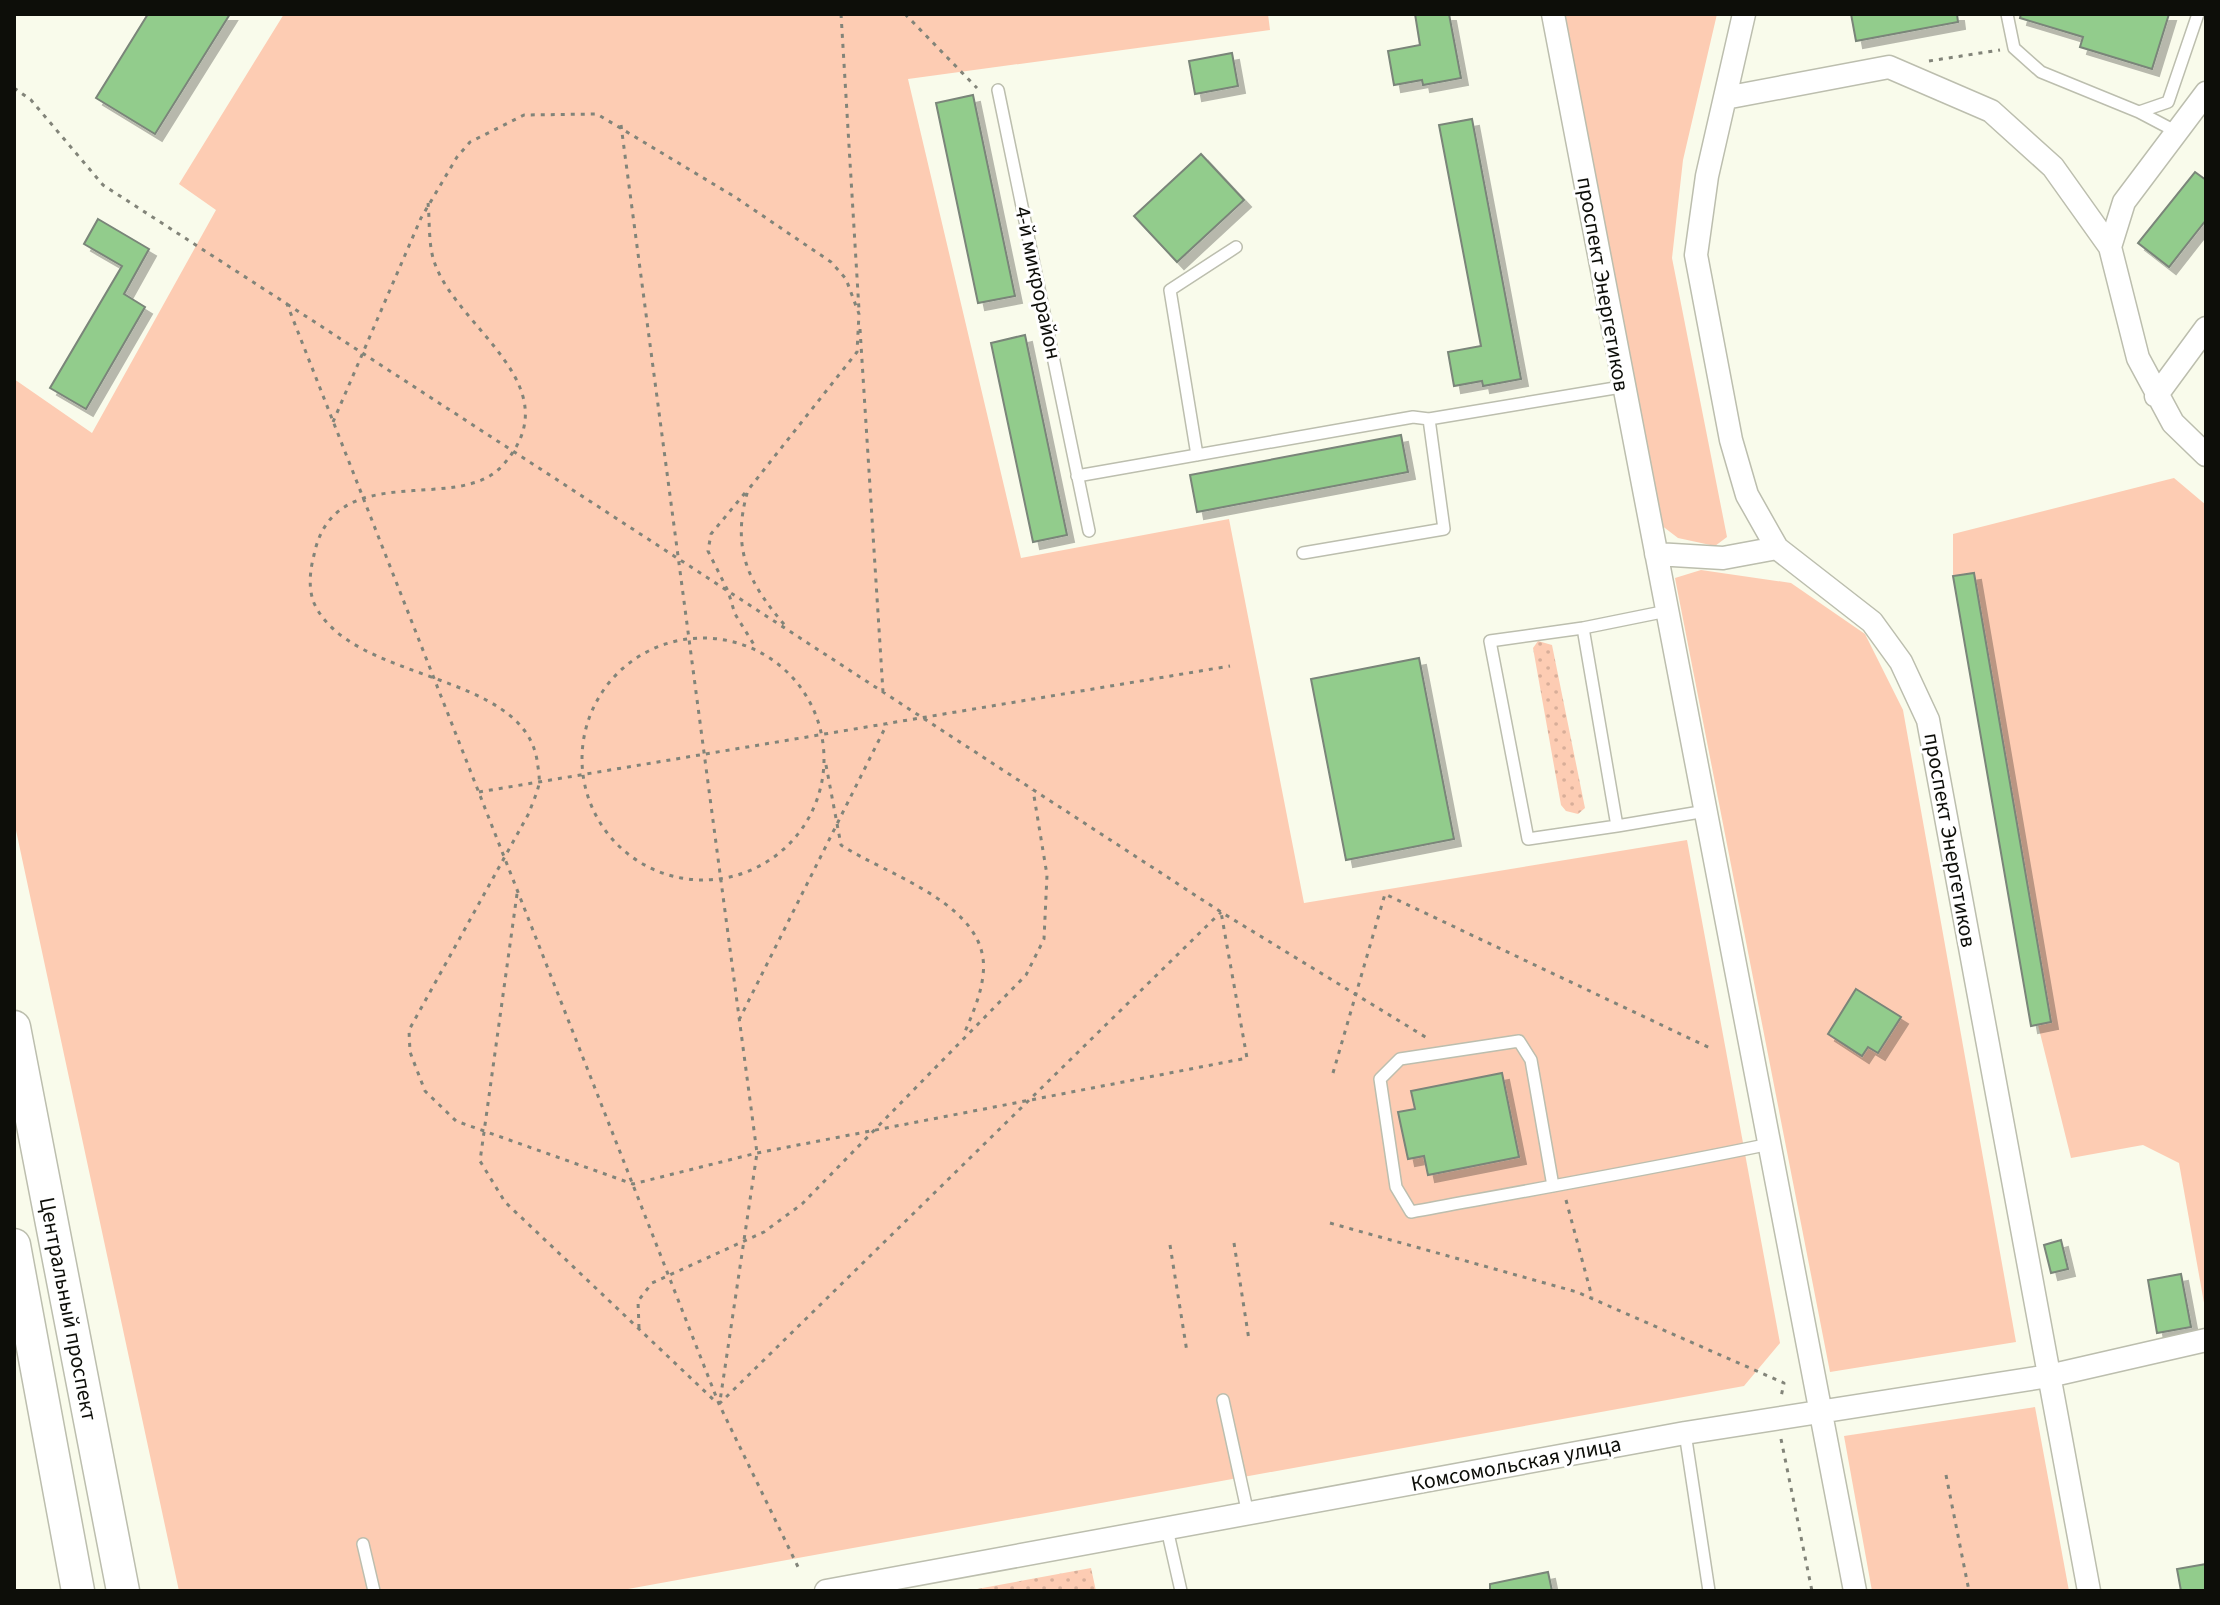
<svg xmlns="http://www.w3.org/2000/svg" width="2220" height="1605" font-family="'Source Sans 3',sans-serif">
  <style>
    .grass { fill: url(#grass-dots) }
    .park { fill: #fdccb3 }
    .building { fill: #92cc8c; stroke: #7a8579; stroke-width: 2; filter: url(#shadow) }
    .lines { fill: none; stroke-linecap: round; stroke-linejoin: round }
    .lane-casing { stroke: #bcbeae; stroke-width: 14 }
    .street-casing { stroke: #bcbeae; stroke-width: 25 }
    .secondary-casing { stroke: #bcbeae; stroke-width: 35 }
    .path { stroke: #828479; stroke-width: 3; stroke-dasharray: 4 6; stroke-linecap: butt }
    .lane { stroke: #fff; stroke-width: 11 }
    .street { stroke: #fff; stroke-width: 22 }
    .secondary { stroke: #fff; stroke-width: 32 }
    .labels { text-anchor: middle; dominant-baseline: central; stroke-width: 6; stroke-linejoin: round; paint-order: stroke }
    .street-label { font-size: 22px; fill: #0d0e09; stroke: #fff }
  </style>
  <defs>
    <pattern id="grass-dots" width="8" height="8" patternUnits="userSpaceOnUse" patternTransform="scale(2)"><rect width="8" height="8" fill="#fdccb3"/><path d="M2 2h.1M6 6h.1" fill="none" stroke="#d8ae99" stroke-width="1.8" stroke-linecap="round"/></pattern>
    <filter id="shadow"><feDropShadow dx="7" dy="7" stdDeviation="0" flood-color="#0004"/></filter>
  </defs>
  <rect width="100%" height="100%" fill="#f9fbeb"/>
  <path class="grass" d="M 1538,641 L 1552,645 L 1585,808 L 1578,814 L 1566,811 L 1561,805 L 1533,648 Z
    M 1091,1568 L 1096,1591 L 966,1591 Z"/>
  <path class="park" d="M 284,14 L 1268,14 L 1270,30 L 908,79 L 1021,558 L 1229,519 L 1304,903 L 1687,840 L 1780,1343 L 1744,1386 L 617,1591 L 179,1591 L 14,821 L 14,379 L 92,433 L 216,210 L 179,184 Z
    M 1561,14 L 1717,14 L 1683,160 L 1672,258 L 1727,537 L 1715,546 L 1678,538 L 1661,525 Z
    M 2174,478 L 2206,505 L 2206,1314 L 2179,1163 L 2143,1145 L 2071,1158 L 2038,1025 L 2031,1026 L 1953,576 L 1953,534 Z
    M 1701,570 L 1791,583 L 1865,634 L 1903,710 L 2016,1342 L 1830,1372 L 1675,578 Z
    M 2035,1407 L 2069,1591 L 1872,1591 L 1844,1436 Z"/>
  <path class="building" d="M 148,14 L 230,14 L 155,134 L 96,98 Z
    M 1415,14 L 1449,14 L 1461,78 L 1423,85 L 1422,80 L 1394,85 L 1388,51 L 1420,45 Z
    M 1851,14 L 1957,14 L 1958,22 L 1856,41 Z
    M 2021,14 L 2169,14 L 2152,69 L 2080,47 L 2083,37 L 2020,18 Z
    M 1232,53 L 1238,86 L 1195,94 L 1189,61 Z
    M 973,95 L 1015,296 L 978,303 L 936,103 Z
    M 1472,119 L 1521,379 L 1483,386 L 1482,381 L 1454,386 L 1448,352 L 1481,346 L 1439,125 Z
    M 1201,154 L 1244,200 L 1177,262 L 1134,216 Z
    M 2195,172 L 2206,180 L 2206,220 L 2169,267 L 2138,243 Z
    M 98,219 L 149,249 L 124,294 L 145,307 L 86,409 L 50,388 L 122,266 L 84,244 Z
    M 1025,335 L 1067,535 L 1033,542 L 991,343 Z
    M 1401,435 L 1408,472 L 1197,512 L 1190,475 Z
    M 1974,573 L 2051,1022 L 2031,1026 L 1953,576 Z
    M 1419,658 L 1454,839 L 1346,860 L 1311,679 Z
    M 1856,989 L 1901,1017 L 1878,1053 L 1868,1047 L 1862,1056 L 1828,1034 Z
    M 1502,1073 L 1519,1157 L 1428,1175 L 1424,1156 L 1408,1159 L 1398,1112 L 1415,1109 L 1411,1091 Z
    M 2061,1240 L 2068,1269 L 2051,1273 L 2044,1245 Z
    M 2181,1274 L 2191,1327 L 2157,1333 L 2148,1280 Z
    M 2206,1564 L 2206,1591 L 2181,1591 L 2177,1569 Z
    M 1548,1572 L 1552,1591 L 1490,1591 L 1490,1584 Z"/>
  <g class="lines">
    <defs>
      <path id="lane" d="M 2007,14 L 2014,48 L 2041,72 L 2139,112 L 2168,102 L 2198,14
        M 998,90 L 1089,531
        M 2139,112 L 2177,132
        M 1197,455 L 1170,290 L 1236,247
        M 1077,476 L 1413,417 L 1429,419 L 1621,387
        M 1303,553 L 1444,529 L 1429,419
        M 1667,611 L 1583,628 L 1617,826 L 1706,811
        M 1583,628 L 1490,641 L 1528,839 L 1617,826
        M 1553,1186 L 1531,1060 L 1519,1041 L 1400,1059 L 1380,1079 L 1396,1187 L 1411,1212 C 1531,1190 1650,1169 1770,1144
        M 1223,1400 L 1248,1514
        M 1685,1433 L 1709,1591
        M 1167,1529 L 1181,1591
        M 363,1544 L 374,1591"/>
      <path id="street" d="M 1553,14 L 1855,1591
        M 1744,14 L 1707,176 L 1696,255 L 1731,440 L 1747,495 L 1777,548 L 1872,622 L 1901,662 L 1928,720 L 2089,1591
        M 2206,93 L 2124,202 L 2110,247 L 2138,358 L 2173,423 L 2206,455
        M 1725,98 L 1889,67 L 1991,111 L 2053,167 L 2110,247
        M 2156,396 L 2206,328
        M 1656,554 L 1723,558 L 1777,548
        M 826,1591 L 1685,1433 L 2049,1376 L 2206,1340"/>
      <path id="secondary" d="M 14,1027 L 123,1591
        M 14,1245 L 78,1591"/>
    </defs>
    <use href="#lane" class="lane-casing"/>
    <use href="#street" class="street-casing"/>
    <use href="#secondary" class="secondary-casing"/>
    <path class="path" d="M 841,14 L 859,310
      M 905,14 L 977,88
      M 1929,61 L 2000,50
      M 14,88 L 31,100 L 103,185 L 287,304 L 719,1404 L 800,1571
      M 621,125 L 757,1153 L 720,1401
      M 428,203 C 430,222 428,246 435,264 C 459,330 574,387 502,466 C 458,515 334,456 314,555 C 310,570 308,588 314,603 C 350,683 522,670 537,760 C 538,768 540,777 539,784 C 537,794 532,804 529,813 L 409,1030 L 410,1052 L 425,1091 L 456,1121 L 633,1184 L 757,1153 L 1247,1058 L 1221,912
      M 287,304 L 1221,912 L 1427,1038
      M 860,329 L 883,692
      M 333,422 L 421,218 L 457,157 L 470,142 L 524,115 L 597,114 L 735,197 L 831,262 L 846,279 L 859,314 L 857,352 L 748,490 C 730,551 750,585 788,629
      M 745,493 L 711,534 L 708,551 L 728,591 L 735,614 L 756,648
      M582 759a121 121 0 1 1 242 0a121 121 0 1 1-242 0Z
      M 826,765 L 841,845 C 888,876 992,905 983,975 C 981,995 972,1015 964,1034
      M 479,792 L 1230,666
      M 517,894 L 480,1161 L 505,1202 L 716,1402
      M 739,1020 L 887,724
      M 1333,1073 L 1385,894 L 1710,1048
      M 1566,1200 L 1592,1297
      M 1330,1223 L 1577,1292 L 1784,1383 L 1781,1397
      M 1234,1243 L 1249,1340
      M 1170,1245 L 1187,1352
      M 639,1328 L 638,1301 L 652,1283 L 764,1232 L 802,1204 L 1026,975 L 1044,939 L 1047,875 L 1033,790
      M 719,1404 L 1221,912
      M 1781,1439 L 1812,1591
      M 1946,1475 L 1969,1591"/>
    <use href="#lane" class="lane"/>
    <use href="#street" class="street"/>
    <use href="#secondary" class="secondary"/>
  </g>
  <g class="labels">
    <g class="street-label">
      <text transform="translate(1038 283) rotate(78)">4-й микрорайон</text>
      <text transform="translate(1603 284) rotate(80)">проспект Энергетиков</text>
      <text transform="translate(1950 840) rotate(80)">проспект Энергетиков</text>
      <text transform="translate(68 1309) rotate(79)">Центральный проспект</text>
      <text transform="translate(1516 1464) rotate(-11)">Комсомольская улица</text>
    </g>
  </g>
  <rect width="2220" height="1605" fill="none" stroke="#0d0e09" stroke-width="32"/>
</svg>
